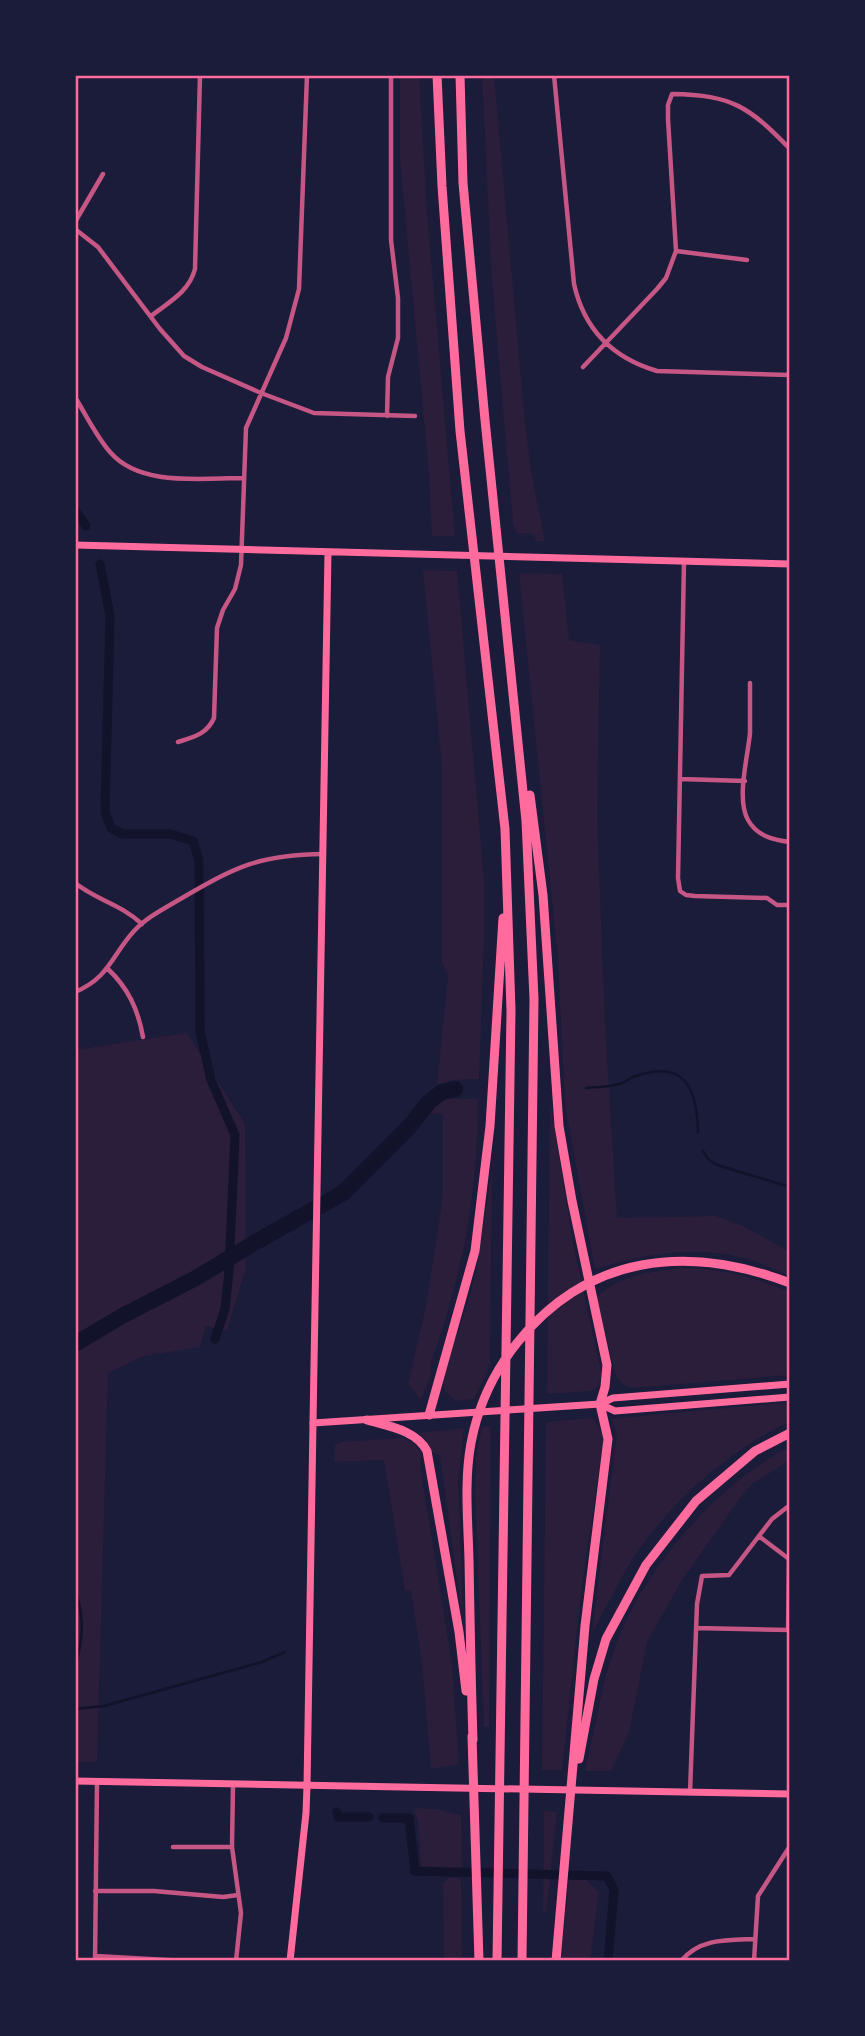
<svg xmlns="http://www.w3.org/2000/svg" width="865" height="2036" font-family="'Fira Sans Condensed',sans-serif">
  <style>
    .green { fill: #2a1e3b }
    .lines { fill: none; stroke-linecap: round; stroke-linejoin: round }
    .stream { stroke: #12122b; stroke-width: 2.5 }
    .canal { stroke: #12122b; stroke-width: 9 }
    .river { stroke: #12122b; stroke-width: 16 }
    .minor { stroke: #c65784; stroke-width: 4.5 }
    .secondary { stroke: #ff6b9d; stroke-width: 7 }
    .primary { stroke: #ff6b9d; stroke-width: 7 }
    .motorway { stroke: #ff6b9d; stroke-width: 9 }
    .neatline { fill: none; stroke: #ff6b9d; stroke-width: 2.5 }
  </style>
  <rect width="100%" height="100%" fill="#1b1b3a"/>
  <path class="green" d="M 400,75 L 419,75 L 427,212 L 455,536 L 432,536 L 428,462 L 400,159 Z
    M 482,75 L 494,75 L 525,423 L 531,471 L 545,541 L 536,541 L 534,534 L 516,533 L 513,523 L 492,281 Z
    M 423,570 L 457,571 L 484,879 L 484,939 L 479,1079 L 452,1080 L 437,1085 L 448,976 L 442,963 L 442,766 Z
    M 519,573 L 562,574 L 569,640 L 600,645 L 597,817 L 605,1024 L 617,1218 L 716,1216 L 743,1226 L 790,1252 L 790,1276 C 777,1271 763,1264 750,1260 C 698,1244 645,1254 595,1269 L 565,1105 L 558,960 Z
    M 187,1033 L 245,1124 L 246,1267 L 227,1331 L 206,1326 L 200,1347 L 144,1356 L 108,1373 L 97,1762 L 75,1762 L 75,1050 Z
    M 448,1099 L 478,1099 C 478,1193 463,1274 431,1362 L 431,1375 L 421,1400 L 408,1384 L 426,1306 L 443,1196 L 443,1115 L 427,1113 L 436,1103 Z
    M 550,1100 L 574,1248 L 602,1376 L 597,1388 L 591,1391 L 547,1394 Z
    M 492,1170 L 490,1365 L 474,1399 L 456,1401 L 445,1392 L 442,1377 L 467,1306 L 477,1267 Z
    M 681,1268 C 719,1268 755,1277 790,1292 L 790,1375 L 632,1388 L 623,1385 L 616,1376 L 596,1298 C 619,1275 650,1272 681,1268 Z
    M 790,1402 L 790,1421 C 731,1450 678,1495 640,1548 C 621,1575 608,1605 592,1633 L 617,1433 L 611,1419 Z
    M 593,1418 L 602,1433 L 603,1445 L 582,1585 L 562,1770 L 542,1770 L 546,1422 Z
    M 482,1427 L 491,1427 L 489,1727 L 484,1727 L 475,1492 L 476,1457 Z
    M 464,1428 L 458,1481 L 464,1630 L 440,1455 L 433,1453 L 427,1441 L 419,1433 Z
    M 403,1438 L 415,1444 L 421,1453 L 420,1465 L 452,1664 L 459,1764 L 431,1769 L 422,1663 L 411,1591 L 405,1591 L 384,1460 L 334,1462 L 335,1445 L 341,1442 Z
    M 790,1447 L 790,1460 L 752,1484 L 743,1494 L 682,1580 L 647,1642 L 629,1733 L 611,1771 L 585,1771 C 595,1731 600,1690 614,1650 C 641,1572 716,1484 790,1447 Z
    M 416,1808 L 436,1809 L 461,1815 L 462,1869 L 421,1869 L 418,1820 L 414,1813 Z
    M 544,1811 L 557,1812 L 546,1913 L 543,1913 Z
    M 449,1878 L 461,1878 L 462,1961 L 444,1961 L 443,1883 Z
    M 569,1880 L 586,1880 L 599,1892 L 590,1961 L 561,1961 Z"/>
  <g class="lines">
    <path class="stream" d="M 586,1088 C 596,1087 609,1087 619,1084 C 624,1083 628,1079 633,1077 C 684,1058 697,1087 698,1132
      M 703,1151 L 708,1159 L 717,1165 L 790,1187
      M 75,1590 C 85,1617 83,1640 75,1667
      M 75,1709 L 104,1706 L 262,1662 L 285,1652"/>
    <path class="canal" d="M 75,510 L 86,526
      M 100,564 L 110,616 L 105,812 L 111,828 L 123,834 L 171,834 L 193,841 L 199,860 L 200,1031 L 211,1080 L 235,1135 L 229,1271 L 225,1309 L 215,1339
      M 337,1812 L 338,1817 L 369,1817
      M 383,1818 L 409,1818 L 415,1871 L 607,1876 L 614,1890 L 608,1961"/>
    <path class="river" d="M 75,1344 L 122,1316 L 196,1278 L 254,1243 L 343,1193 L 409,1127 L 429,1102 L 442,1092 L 455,1089"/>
    <path class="minor" d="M 554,75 L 574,284 C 584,329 613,358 657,371 L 790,375
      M 75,222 L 103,174
      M 75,229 L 98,247 L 160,329 L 184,356 L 202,367 L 261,393 L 314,413 L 415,416
      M 676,251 L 747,260
      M 151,316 C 169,302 189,292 195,269 L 200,75
      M 583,367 L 657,289 L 666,278 L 676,251 L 668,119 L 668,105 L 672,94 C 733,95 749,107 790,149
      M 75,397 C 86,415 96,436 110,452 C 140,487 201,478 243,478
      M 387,416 L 388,377 L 398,338 L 398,298 L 391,240 L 391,75
      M 684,561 L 678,878 L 680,891 L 686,895 L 695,896 L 767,898 L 777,905 L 790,905
      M 750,683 C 750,700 750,716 750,733 C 748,756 736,799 748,820 C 757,836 773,840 790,842
      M 178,742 C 194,737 207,734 214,718 L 217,628 L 223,610 L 235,589 L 241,565 L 246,428 L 286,338 L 299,289 L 307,75
      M 680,779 L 745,781
      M 75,883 C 98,901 119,903 142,924
      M 108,969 C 128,988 138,1009 143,1037
      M 75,992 C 109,978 112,955 134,931 C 147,917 165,908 182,898 C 237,866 259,855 323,854
      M 760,1537 L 789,1559 L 788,1630
      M 696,1628 L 790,1630
      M 233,1785 L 232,1847 L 241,1913 L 236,1961
      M 690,1792 L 697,1604 L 702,1576 L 729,1575 L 772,1519 L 790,1505
      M 173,1847 L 232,1847
      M 95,1891 L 154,1891 L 223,1897 L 238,1895
      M 96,1956 L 185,1961
      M 95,1961 L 97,1782
      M 681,1961 C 700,1938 728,1940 755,1939
      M 754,1961 L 758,1896 L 790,1846"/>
    <path class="secondary" d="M 75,545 L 790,564
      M 313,1423 L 328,552
      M 290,1961 L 306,1813 L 307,1786"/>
    <path class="primary" d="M 600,1404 L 615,1411 L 790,1397
      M 75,1781 L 790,1794
      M 307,1786 L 313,1423 L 600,1404 L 613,1398 L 790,1384"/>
    <path class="motorway" d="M 437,75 L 442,186 L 460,431 L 505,829 L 511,1010 L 497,1961
      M 460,75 L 463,183 L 485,420 L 526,821 L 534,999 L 522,1961
      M 530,795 L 543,895 L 559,1126 L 572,1201 L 607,1365 L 605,1387 L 600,1404 L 608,1439 L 585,1626 L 556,1961
      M 429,1415 L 475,1251 L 490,1126 L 503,918
      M 367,1420 C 388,1426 416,1430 427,1451 L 459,1632 L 466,1691
      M 472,1736 L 479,1961
      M 473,1740 C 471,1680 470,1620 469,1560 C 468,1521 464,1481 471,1443 C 478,1406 493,1373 517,1343 C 588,1254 688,1244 790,1283
      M 579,1759 L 594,1679 L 606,1639 L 646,1565 L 696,1501 L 755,1451 L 790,1433"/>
  </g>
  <rect width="865" height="2036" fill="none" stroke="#1b1b3a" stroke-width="154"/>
  <rect x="77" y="77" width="711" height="1882" class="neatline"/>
</svg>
